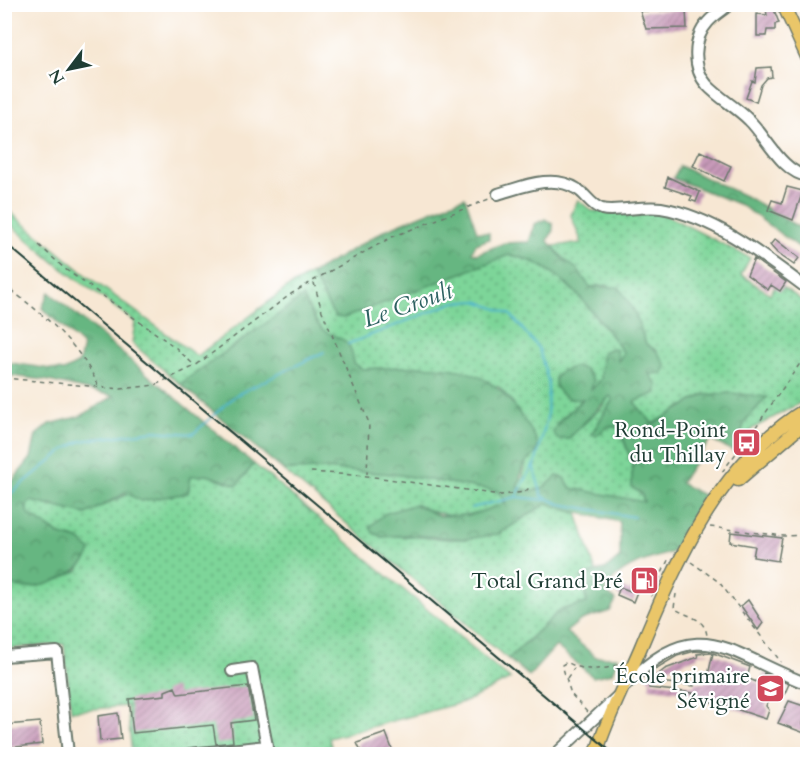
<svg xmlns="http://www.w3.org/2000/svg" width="812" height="759" font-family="Cardo,serif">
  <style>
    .grass { fill: url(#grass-dots); stroke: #4e8966; stroke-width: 1.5 }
    .forest { fill: url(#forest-crowns); stroke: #427a5a; stroke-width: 1.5 }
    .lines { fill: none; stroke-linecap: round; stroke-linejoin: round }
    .stream { stroke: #4db5cb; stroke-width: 2 }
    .building { fill: url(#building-hatch) }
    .minor-casing { stroke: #6b786c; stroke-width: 14 }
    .major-casing { stroke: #6b786c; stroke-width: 15 }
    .path { stroke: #6b786c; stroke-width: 1.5; stroke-dasharray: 4.5 4.5; stroke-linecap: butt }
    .minor { stroke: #fff; stroke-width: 10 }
    .major { stroke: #eac669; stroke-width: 12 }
    .rail { stroke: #1f3d34; stroke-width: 2 }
    .labels { text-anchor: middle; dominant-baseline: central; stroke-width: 4.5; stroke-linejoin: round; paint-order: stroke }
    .poi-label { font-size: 22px; fill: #1f3d34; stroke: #fff; text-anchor: end }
    .water-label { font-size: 24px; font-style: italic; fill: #2d6161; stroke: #fff }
  </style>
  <defs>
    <pattern id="grass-dots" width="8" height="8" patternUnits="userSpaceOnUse" patternTransform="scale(1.5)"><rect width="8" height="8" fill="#7dd599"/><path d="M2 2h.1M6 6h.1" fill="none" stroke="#66ae7e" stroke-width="1.8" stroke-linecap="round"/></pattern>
    <pattern id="forest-crowns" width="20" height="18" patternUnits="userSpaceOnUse" patternTransform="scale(1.5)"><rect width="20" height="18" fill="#66b681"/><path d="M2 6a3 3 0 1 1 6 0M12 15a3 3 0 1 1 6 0" fill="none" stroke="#53956a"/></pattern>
    <pattern id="building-hatch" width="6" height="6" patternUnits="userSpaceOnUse" patternTransform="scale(1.5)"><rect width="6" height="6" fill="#c89ab9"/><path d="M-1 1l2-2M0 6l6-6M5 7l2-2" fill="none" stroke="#a27f97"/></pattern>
  </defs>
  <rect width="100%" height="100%" fill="#fff"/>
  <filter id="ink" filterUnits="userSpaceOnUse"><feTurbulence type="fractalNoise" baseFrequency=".0167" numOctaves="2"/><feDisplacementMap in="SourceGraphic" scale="12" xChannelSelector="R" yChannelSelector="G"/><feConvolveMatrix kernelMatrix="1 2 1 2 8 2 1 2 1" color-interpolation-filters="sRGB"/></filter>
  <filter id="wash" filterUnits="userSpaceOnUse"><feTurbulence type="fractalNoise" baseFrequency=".008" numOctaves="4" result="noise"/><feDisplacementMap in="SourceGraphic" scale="24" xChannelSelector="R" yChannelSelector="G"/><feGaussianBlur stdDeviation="1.35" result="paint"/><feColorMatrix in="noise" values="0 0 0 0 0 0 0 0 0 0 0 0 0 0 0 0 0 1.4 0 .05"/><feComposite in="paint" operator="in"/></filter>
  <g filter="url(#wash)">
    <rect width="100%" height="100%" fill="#f7e7d3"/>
    <path class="grass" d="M 578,200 L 592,211 L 658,211 L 750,258 L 741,275 L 770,294 L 777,283 L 807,304 L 807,399 L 752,429 L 735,452 L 745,421 L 766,398 L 703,395 L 653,424 L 634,402 L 656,393 L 649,374 L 657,351 L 646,344 L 634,311 L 608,285 L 590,287 C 579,271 564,261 553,246 L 582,243 L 571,215 Z
      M 4,207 L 90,278 L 197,356 L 287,288 L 311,274 L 332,312 L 509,255 C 561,263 594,314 624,353 L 618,362 L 603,362 L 601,380 L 590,392 L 562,371 L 555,378 L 555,387 L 584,398 L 557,423 L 568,439 L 603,406 L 610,395 L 613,399 L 592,433 L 596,436 L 609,426 L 619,428 L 632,463 L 632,487 L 642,495 L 644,503 L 571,488 L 564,478 L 557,476 C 543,490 536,495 517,487 L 522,479 L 526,461 L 536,454 L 538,447 L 512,402 L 499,387 L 422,366 L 362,369 L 354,363 C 349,334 342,343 323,330 C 315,324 308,306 303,297 L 180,384 L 132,343 L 135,322 L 60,267 L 5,220 Z
      M 254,464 L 510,679 L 467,701 L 329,738 L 333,754 L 258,754 L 258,752 L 132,754 L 127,706 L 71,711 L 64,644 L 5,649 L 4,581 C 30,593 55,582 79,570 L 79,540 L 60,535 L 28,514 L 26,506 L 31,501 L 86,514 C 115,499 173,472 205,475 C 215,476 226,482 237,485 Z
      M 324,469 L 394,474 L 498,491 L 506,504 C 467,516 453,523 415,504 L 382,537 C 411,534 441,541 466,539 C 486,536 528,514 547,503 L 577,513 L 596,572 L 582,577 L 587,603 L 560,610 L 508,659 L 283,470 Z"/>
    <path class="forest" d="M 680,166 L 749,198 L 807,232 L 807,253 L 741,205 L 673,178 Z
      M 465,197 L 477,232 L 489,233 L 489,239 L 476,244 L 472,252 L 477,254 L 504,243 L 529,242 L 535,224 L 545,219 L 553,224 L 553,232 L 547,240 L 562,258 L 577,269 L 590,287 L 619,287 L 634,311 L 646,344 L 657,351 L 666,366 L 663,373 L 649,374 L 658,386 L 656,393 L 634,402 L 653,424 L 703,395 L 731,393 L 767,397 L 745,421 L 735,452 L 710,440 L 680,483 L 705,496 L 673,552 C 646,560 619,566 604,591 L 616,600 L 610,611 L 581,620 L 566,632 L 596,657 L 618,657 L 612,673 L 593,677 L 556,646 L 529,676 L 508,659 L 560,610 L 587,603 L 582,577 L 607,568 L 620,557 L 620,522 L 566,510 L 547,503 L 499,534 L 467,539 L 407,535 L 382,537 L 373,533 L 370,527 L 384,514 L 415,504 L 439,516 L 471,515 L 506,503 L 498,491 L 394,474 L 324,469 L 283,470 L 180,384 L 303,297 C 308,306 315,324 323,330 C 342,343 349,333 354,363 L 362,369 C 422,367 482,354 519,413 C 525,422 543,442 536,453 C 534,457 528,458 526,462 C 520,469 521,479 517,487 C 536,495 543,490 557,476 L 564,478 L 571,488 L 644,502 L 642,495 L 632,487 L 632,463 L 620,428 L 609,426 L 596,436 L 592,433 L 613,399 L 610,396 L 568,439 L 557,439 L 553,432 L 557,424 L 583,399 C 568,401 555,396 555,378 L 562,371 L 576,366 L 586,370 L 594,381 L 591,390 L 601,380 L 602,353 L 611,348 L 617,350 L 618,361 L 624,353 C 595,314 561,262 509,255 L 344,318 L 335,317 L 332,312 L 311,274 L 385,230 Z
      M 49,292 L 254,464 L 237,485 L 207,475 L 191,476 L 188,493 L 141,501 L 126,493 L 86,514 L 31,501 L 26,506 L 28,514 L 60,535 L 79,540 L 91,551 C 84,573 40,592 17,587 C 13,586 8,583 5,581 L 5,490 L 31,458 L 36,435 L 50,424 L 81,416 L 114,396 L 45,380 L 5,375 L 5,362 L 64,371 L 79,363 L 83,346 L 42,308 Z"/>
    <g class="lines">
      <path class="stream" d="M 348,344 L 455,302 L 477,301 L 510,314 L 539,349 L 548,381 L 547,418 L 534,469 L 542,496 L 560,504 L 634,517
        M 516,497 L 546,500
        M 4,499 L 64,450 L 81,441 L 154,431 L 193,434 L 236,395 L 324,352
        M 471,508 L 516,497 L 534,464"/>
    </g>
    <g id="blocks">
      <path class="building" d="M 773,7 L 779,23 L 775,24 L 775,30 L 767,30 L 766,36 L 757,36 L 757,14 L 767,15 L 766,9 Z
        M 686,10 L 687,28 L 646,29 L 640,11 Z
        M 771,67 L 772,77 L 767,78 L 761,85 L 756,102 L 746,98 L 752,81 L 755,82 L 757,68 Z
        M 700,151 L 731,166 L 724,181 L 693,166 Z
        M 668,177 L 700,192 L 696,202 L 690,200 L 692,196 L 665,187 Z
        M 787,187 L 803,191 L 793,220 L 768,210 L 772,200 L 782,203 Z
        M 775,239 L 799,258 L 794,265 L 777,253 L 770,245 Z
        M 754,259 L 786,282 L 780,291 L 771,285 L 768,290 L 747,275 Z
        M 731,532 L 782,538 L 778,561 L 753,557 L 755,546 L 730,542 Z
        M 639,573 L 653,580 L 649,588 L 640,584 L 633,602 L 617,595 L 620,587 L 630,591 Z
        M 748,600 L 763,623 L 758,630 L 741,606 Z
        M 695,651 L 712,653 L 697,654 L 698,657 L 665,669 L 650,681 L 647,676 L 655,669 L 677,656 Z
        M 713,653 L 750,667 L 747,678 L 761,684 L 764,673 L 789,684 L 784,695 L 772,690 L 766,706 L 769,710 L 766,719 L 724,705 L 692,697 L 693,693 L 649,688 L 650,681 L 694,686 L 695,682 L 704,683 L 707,680 Z
        M 248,686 L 254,720 L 231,723 L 233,742 L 216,744 L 213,725 L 133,733 L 129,699 L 165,695 L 165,691 L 175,687 L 178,694 Z
        M 789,701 L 807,707 L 803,724 L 807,726 L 807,734 L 778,723 Z
        M 118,713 L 121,739 L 100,741 L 98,716 Z
        M 40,722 L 42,744 L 8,748 L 6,725 Z
        M 386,733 L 394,754 L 362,754 L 357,743 Z"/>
    </g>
  </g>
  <g filter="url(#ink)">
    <use href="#blocks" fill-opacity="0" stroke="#6b786c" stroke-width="1.5"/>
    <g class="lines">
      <defs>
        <path id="minor" d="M 730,4 C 723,10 714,15 708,22 C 693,38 692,68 707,85 C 719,98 736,107 749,120 C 765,135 783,174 808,176
          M 498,194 C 522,187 553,173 577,189 C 586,194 591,206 602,209 C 614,213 642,205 661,208 C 715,217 765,257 808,289
          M 4,656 L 57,652 L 68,754
          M 625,686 C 699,609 729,655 808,684
          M 210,752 L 267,746 L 252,668 L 232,671
          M 190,754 L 210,752 L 210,754
          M 556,754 L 618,696"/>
        <path id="major" d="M 783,4 L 808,59
          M 738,480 L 808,420
          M 596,754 C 607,718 625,684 640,649 C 677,560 721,460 808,408"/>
      </defs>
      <use href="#minor" class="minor-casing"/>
      <use href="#major" class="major-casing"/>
      <path class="path" d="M 39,245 L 65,269 L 175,347 L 194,365
        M 314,283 L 322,311 L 369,423 L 367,474
        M 4,285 C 42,313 78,342 98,385
        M 4,378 L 121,389 L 155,385 L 195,366 L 291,294 L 323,275 L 392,237 L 489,199
        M 756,434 L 753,431 L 808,352
        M 311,472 L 367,476 L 501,495 L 525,492 L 531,486
        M 722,472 L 753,431
        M 710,527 L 784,536 L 808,535
        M 691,562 L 719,582 L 781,662
        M 676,594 L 674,608 C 687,617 705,617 707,636
        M 651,597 L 669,558
        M 567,678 L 574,668
        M 587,712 L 571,694 L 562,665 L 567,662 C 583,672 606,671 624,662"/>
      <use href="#minor" class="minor"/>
      <use href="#major" class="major"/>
      <path class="rail" d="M 4,242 L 614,754"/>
    </g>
  </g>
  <defs>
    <symbol id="bus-square" viewBox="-11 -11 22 22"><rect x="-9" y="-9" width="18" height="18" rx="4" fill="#d1495b" stroke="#fff"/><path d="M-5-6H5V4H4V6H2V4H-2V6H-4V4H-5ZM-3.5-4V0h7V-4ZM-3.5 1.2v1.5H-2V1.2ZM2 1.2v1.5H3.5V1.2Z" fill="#fff"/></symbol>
    <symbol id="fuel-square" viewBox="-11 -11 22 22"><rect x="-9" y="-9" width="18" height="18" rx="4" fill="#d1495b" stroke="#fff"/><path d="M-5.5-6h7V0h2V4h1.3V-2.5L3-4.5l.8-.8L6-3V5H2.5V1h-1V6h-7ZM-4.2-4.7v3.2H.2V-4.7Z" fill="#fff"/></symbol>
    <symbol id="school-square" viewBox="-11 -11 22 22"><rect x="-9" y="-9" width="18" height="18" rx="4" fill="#d1495b" stroke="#fff"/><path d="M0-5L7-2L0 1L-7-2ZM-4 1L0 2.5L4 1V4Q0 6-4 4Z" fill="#fff"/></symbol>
  </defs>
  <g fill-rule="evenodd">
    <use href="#bus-square" x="730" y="426" width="33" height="33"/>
    <use href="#fuel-square" x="628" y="564" width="33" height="33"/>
    <use href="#school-square" x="754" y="672" width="33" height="33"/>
  </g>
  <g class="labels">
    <g class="poi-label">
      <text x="726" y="430">Rond-Point<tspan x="726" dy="25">du Thillay</tspan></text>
      <text x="623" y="581">Total Grand Pré</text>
      <text x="750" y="676">École primaire<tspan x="750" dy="25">Sévigné</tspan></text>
    </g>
    <g class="water-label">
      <text transform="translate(408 305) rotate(-19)">Le Croult</text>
    </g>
  </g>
  <rect width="812" height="759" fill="none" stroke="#fff" stroke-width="24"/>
  <g transform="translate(69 69) rotate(238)" stroke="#ffffff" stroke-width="4.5" paint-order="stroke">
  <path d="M0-4.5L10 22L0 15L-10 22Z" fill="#1f3d34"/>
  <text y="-9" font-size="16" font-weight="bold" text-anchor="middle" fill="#1f3d34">N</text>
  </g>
</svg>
